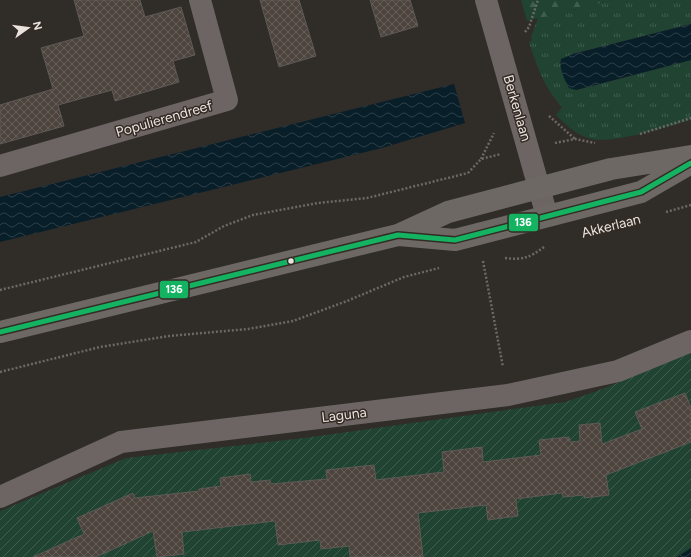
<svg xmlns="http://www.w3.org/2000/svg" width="691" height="557" font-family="Figtree,sans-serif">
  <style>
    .grass { fill: url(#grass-tufts) }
    .forest { fill: url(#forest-firs) }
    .garden { fill: url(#garden-furrows) }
    .water { fill: url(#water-waves) }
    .building { fill: url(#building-cross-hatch); stroke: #5e5a57 }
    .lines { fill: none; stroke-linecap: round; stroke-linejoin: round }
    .path { stroke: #6d6866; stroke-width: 2.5; stroke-dasharray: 2 2; stroke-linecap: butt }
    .street { stroke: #6c6563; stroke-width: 22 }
    .secondary { stroke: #6e6864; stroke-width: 22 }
    .bus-1-casing { stroke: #342b25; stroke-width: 8 }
    .bus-1 { stroke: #13b361; stroke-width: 5 }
    .bus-dot { fill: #e9e3df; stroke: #342b25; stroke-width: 1.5 }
    .labels { text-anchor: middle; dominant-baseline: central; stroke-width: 3; stroke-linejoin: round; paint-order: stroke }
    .street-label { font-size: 14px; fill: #e9e3df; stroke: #342b25 }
    .line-badge { stroke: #342b25; stroke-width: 1.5 }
    .badge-label { font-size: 11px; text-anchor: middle; font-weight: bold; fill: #fff }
  </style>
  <defs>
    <pattern id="grass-tufts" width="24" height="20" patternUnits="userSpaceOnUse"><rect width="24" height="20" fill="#204332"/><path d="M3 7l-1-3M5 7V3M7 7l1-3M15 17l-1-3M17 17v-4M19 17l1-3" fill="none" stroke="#405e4f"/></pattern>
    <pattern id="forest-firs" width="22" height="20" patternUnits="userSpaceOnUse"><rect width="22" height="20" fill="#204332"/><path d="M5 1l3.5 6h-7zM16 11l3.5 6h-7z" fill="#405e4f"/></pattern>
    <pattern id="garden-furrows" width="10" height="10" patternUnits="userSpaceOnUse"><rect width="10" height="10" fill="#204332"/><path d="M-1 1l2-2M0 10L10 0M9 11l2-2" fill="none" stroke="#405e4f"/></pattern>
    <pattern id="water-waves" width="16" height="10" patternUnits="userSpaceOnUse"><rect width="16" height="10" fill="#081e29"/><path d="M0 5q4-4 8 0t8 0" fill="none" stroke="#2c3f48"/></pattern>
    <pattern id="building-cross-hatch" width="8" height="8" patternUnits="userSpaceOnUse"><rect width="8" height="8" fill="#4d443e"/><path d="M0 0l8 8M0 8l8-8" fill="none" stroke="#675f59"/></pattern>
  </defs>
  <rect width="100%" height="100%" fill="#302c28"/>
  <path class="grass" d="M 612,0 L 691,0 L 691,24 L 573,54 L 576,90 L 691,60 L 691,120 C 668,126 609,146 588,138 C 575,134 565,124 556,115 L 562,107 C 544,87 537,67 529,42 L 532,40 L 531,37 L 538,18 Z"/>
  <path class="forest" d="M 521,0 L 612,0 L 527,21 Z"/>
  <path class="garden" d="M 691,353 L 691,548 L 677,557 L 0,557 L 0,511 L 126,458 L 304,438 L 565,402 L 597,391 Z"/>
  <path class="water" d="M 691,24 L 691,60 L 576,90 L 569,88 C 564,78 559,69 561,59 L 573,54 Z
    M 454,84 L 465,123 L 382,148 L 0,242 L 0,197 Z
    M 691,548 L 691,557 L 677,557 Z"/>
  <path class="building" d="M 74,0 L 140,0 L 145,17 L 181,7 L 195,55 L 173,61 L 179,82 L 115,101 L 112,90 L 58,105 L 64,126 L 0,144 L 0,105 L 53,89 L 41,48 L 84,36 Z
    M 260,0 L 299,0 L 316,56 L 279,67 Z
    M 370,0 L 410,0 L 418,26 L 381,37 Z
    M 685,393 L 691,408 L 691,442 L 606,475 L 609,495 L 584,498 L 584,495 L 563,497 L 562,493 L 516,499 L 518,516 L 488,520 L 486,505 L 418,513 L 423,557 L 350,557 L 349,546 L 321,549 L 320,540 L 278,545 L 275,521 L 182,532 L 184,554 L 157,557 L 153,531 L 96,557 L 33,557 L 84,534 L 77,518 L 133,493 L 135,498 L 199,491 L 199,489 L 221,486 L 220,478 L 250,474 L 251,482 L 270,480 L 271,484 L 327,479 L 326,470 L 374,465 L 376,480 L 444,472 L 442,452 L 482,447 L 483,462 L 541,455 L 539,440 L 569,437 L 570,442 L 580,441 L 579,425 L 600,423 L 602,444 L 642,429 L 635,412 Z"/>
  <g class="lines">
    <path class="path" d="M 525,32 L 529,27 L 538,0
      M 549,116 L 575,139
      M 640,134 L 691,118
      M 555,143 L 575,139 L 595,143
      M 481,159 L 494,133
      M 468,173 L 481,159 L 501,154
      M 666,212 L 691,205
      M 505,258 C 523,260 529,258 544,247
      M 483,261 L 503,367
      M 0,290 L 196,242 L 224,226 L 253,215 L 318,203 L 367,198 L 468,173
      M 0,372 L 100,347 L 169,336 L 248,329 L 293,321 L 347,301 L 404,277 L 439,268"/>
    <path class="street" d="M 486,0 L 547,216
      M 0,166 L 227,100 L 200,0
      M 0,497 L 121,442 L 508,395 L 618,371 L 691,341"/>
    <path class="secondary" d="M 399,235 L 455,240 L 641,192 L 691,163
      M 0,332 L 398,235 L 448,212 L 611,169 L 691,156"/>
    <defs>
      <path id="bus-1" d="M 0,332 L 398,235 L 455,240 L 641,192 L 691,163"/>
    </defs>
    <use href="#bus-1" class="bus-1-casing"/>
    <use href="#bus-1" class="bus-1"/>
  </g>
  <circle class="bus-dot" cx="291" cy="261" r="3.5"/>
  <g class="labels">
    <g class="street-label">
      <text transform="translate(517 108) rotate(74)">Berkenlaan</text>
      <text transform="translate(164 119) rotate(-16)">Populierendreef</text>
      <text transform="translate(611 226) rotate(-14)">Akkerlaan</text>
      <text transform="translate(344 415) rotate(-7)">Laguna</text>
    </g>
  </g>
  <g class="line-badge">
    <rect x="508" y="213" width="31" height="19" rx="4" fill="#13b361"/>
    <rect x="159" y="280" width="30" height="19" rx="4" fill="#13b361"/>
  </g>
  <g class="badge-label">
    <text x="523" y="226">136</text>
    <text x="174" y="293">136</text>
  </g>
  <g transform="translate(28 28) rotate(76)" stroke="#342b25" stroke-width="3" paint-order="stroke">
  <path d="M0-3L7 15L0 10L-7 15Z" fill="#e9e3df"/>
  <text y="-6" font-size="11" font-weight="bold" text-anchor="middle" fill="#e9e3df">N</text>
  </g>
</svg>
